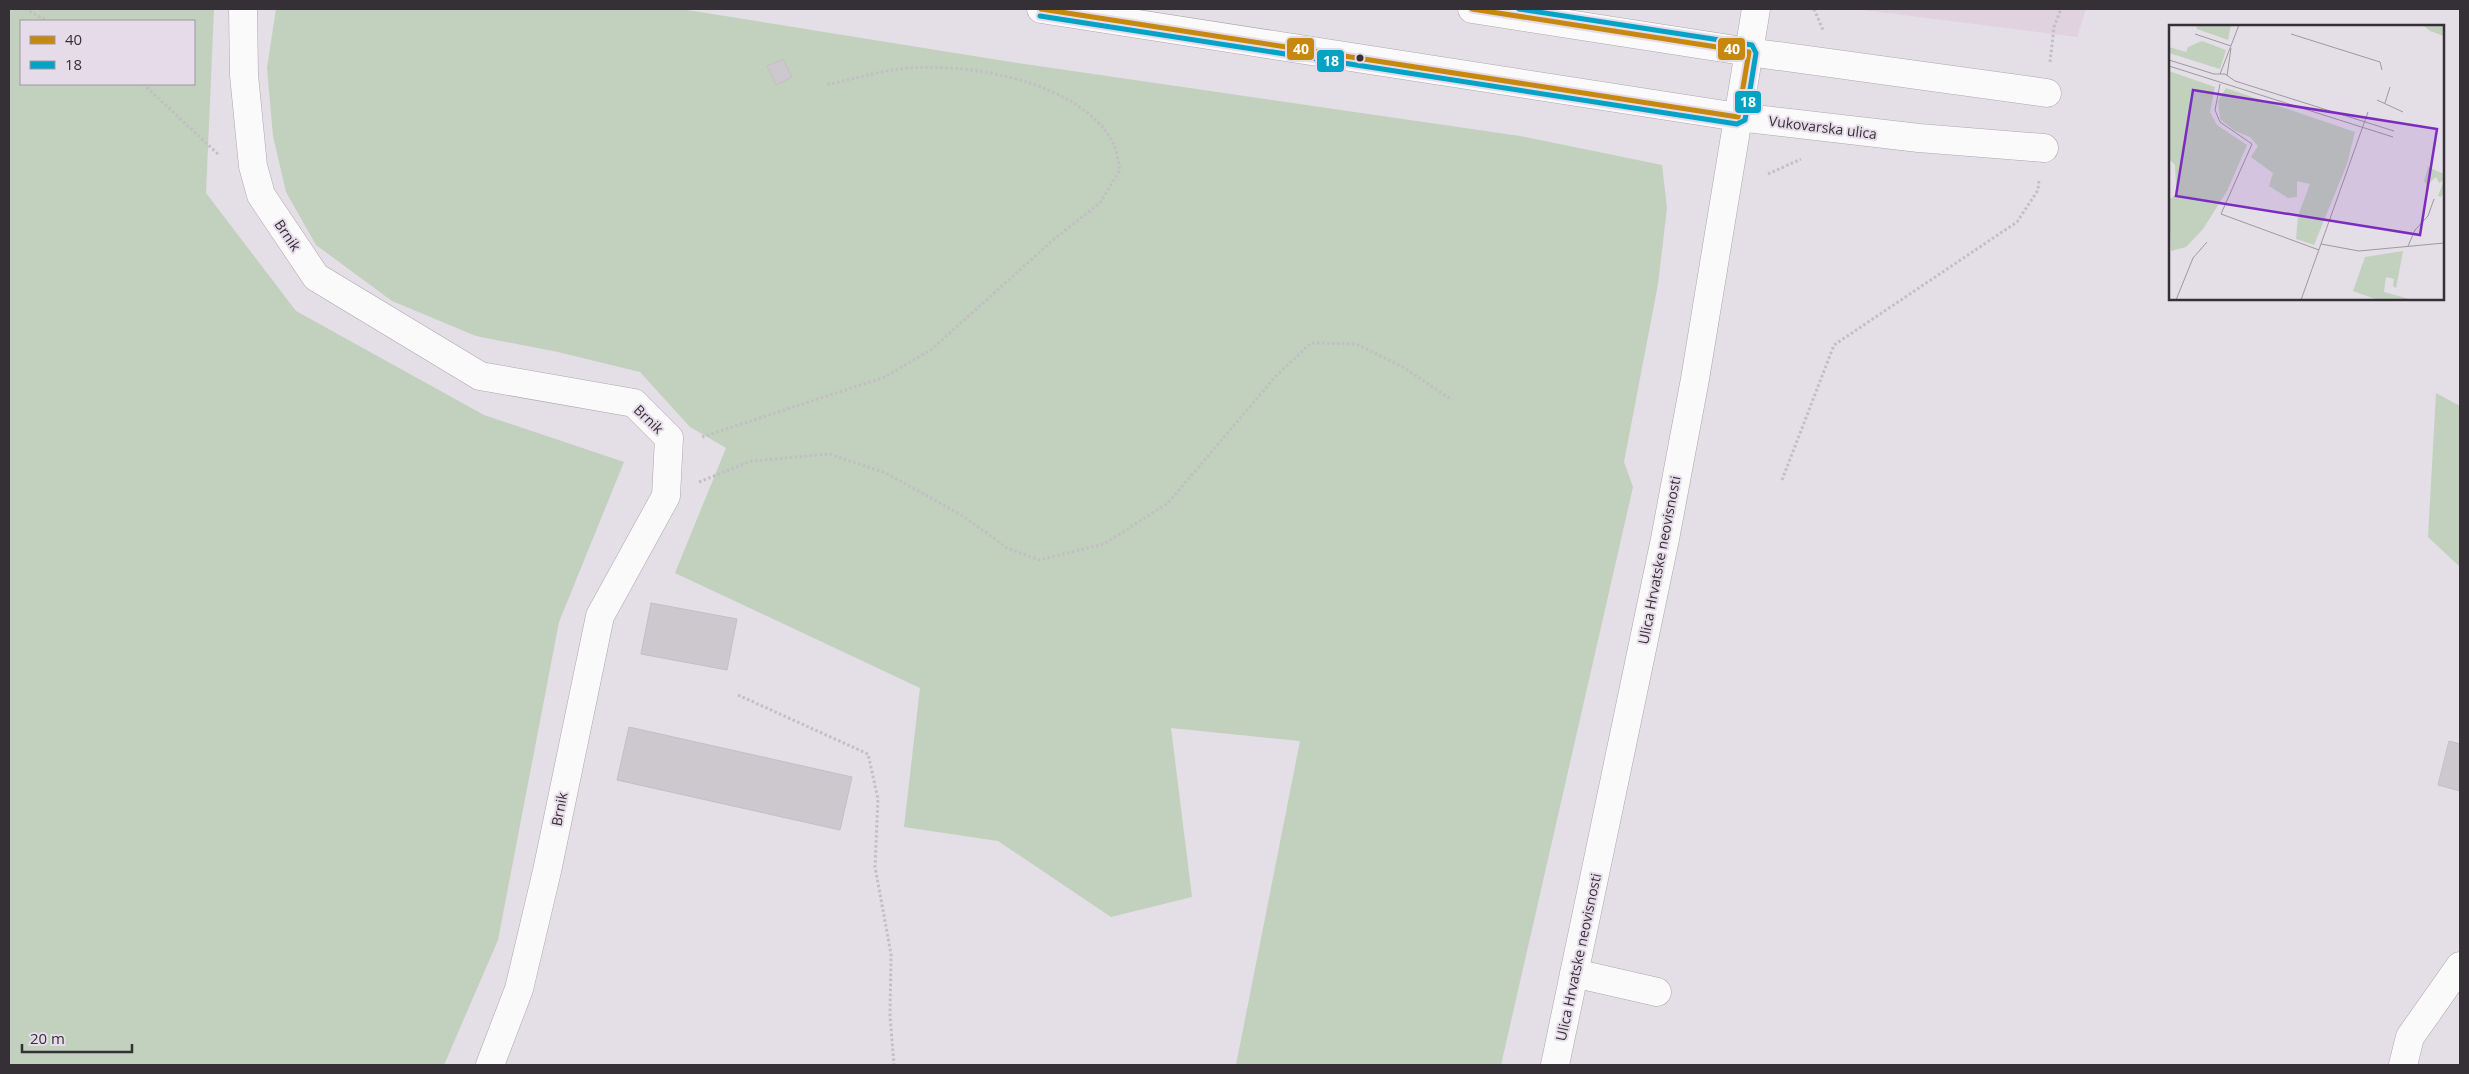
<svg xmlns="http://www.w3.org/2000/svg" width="2469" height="1074" font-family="'Open Sans',sans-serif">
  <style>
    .commercial { fill: #e0d2de }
    .green { fill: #c1d1bd; fill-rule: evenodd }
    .building { fill: #ccc8ce; stroke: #c3bfc4 }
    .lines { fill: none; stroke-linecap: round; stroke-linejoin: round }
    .minor-casing { stroke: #aba6ac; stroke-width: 29 }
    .path { stroke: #c2bfc3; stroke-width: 3; stroke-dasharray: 2.5 2.5; stroke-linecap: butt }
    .minor { stroke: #fbfafb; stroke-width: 28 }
    .bus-1-casing { stroke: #e6dbe9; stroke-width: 9 }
    .bus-2-casing { stroke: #e6dbe9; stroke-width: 9 }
    .bus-1 { stroke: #c6880e; stroke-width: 5 }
    .bus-2 { stroke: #03a3c6; stroke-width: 5 }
    .bus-dot { fill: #343036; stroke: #e6dbe9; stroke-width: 2 }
    .labels { text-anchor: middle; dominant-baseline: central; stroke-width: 4; stroke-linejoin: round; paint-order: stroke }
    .street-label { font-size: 14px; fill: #343036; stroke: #e6dbe9 }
    .inset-road { fill: none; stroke: #9e98a0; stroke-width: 1 }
    .view { fill: #7b2cbf; fill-opacity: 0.15; stroke: #7b2cbf; stroke-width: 2.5 }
    .inset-edge { fill: none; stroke: #343036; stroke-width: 2.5 }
    .line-badge { stroke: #e6dbe9; stroke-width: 2 }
    .badge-label { font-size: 14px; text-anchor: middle; font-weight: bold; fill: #fff }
  </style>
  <rect width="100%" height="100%" fill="#e4dee6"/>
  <path class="commercial" d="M 1856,9 L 2086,9 L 2077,37 Z"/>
  <path class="green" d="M 9,9 L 214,9 L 206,193 L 296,311 L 484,415 L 624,462 L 559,622 L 498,940 L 444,1065 L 9,1065 ZM 21,21 L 194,21 L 194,84 L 21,84 Z
    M 276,9 L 681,9 L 1011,62 L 1520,136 L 1662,165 L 1667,208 L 1658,284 L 1624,462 L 1633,487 L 1501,1065 L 1236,1065 L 1300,741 L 1171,728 L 1192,897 L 1111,917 L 998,841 L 904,827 L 920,688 L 675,573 L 726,448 L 690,427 L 640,372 L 558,352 L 476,336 L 392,301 L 316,245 L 286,192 L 273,136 L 267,68 Z
    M 2436,393 L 2460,406 L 2460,567 L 2428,537 Z"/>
  <path class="building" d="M 783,59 L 792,77 L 776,85 L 767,66 Z
    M 651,603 L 737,619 L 727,670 L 641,654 Z
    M 629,727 L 852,777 L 840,830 L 617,780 Z
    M 2449,741 L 2460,744 L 2460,791 L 2438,785 Z"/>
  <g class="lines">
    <defs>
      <path id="minor" d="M 243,9 L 244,75 L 253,166 L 261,195 L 316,277 L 480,376 L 634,403 L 669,438 L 666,496 L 600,616 L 547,871 L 519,989 L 490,1065
        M 1041,9 L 1738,117 L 1919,138 L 2044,148
        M 1472,9 L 1749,52 L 2047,93
        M 1574,973 L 1657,992
        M 1555,1065 L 1665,539 L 1695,379 L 1756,9
        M 2403,1065 L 2410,1037 L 2460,966"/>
    </defs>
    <use href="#minor" class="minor-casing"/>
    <path class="path" d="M 25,9 L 48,21
      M 1814,9 L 1823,30
      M 2050,62 L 2054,27 L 2061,9
      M 143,84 L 219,155
      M 1768,174 L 1801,159
      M 702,437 L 885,377 L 932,349 L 1053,240 L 1100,203 L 1120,170 C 1118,161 1117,149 1112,141 C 1078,80 963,61 899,69 C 875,72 850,80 825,85
      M 1782,480 L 1834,345 L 2017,222 L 2038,190 L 2039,180
      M 699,482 L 751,461 L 829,454 L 886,473 L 963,516 L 1007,548 L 1039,560 L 1104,544 L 1168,503 L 1276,376 L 1311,343 L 1356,344 L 1403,367 L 1452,400
      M 738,695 L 868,754 L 878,799 L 875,867 L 891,954 L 890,1016 L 894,1065"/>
    <use href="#minor" class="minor"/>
    <defs>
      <path id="bus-1" d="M 1041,9 L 1738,117 L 1749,52 L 1472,9"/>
      <path id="bus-2" d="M 1040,16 L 1737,124 L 1745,120 L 1756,53 L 1752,45 L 1519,9"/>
    </defs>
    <use href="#bus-1" class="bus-1-casing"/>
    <use href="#bus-2" class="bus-2-casing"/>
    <use href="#bus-1" class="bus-1"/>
    <use href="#bus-2" class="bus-2"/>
  </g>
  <circle class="bus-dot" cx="1360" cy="58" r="4.5"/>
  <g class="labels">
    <g class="street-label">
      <text transform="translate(1823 127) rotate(7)">Vukovarska ulica</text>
      <text transform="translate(288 235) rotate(56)">Brnik</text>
      <text transform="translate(649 419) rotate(44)">Brnik</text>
      <text transform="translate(1659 560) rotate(-79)">Ulica Hrvatske neovisnosti</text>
      <text transform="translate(559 809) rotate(-79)">Brnik</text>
      <text transform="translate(1578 957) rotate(-78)">Ulica Hrvatske neovisnosti</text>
    </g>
  </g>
  <g transform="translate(2169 25)">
    <rect width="275" height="275" fill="#e4dee6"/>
    <path d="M 27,0 L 62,0 L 59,15 L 28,4 ZM 254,0 L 275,0 L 275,11 L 261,6 ZM 33,16 L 57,25 L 51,44 L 0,28 L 0,22 L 17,27 L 19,22 ZM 0,46 L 46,62 L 41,87 L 48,100 L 78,120 L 58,166 L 34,204 L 17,222 L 2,226 L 0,175 L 7,169 L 7,160 L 6,140 L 0,134 ZM 57,63 L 186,107 L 178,139 L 145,220 L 127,214 L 129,191 L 141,159 L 128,156 L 128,172 L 119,173 L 100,161 L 104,148 L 82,132 L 89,121 L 81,112 L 66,106 L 51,94 L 49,76 ZM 259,142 L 275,149 L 275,167 L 272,172 L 269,171 L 275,155 L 270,158 L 267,152 L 258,160 L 255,156 ZM 234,226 L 227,263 L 224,261 L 225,254 L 217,252 L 215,267 L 244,275 L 209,275 L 184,266 L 196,232 Z" fill="#c1d1bd"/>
    <path class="inset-road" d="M 26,9 L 62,21M 122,9 L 211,37 L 213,45M 0,35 L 45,49 L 56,49 L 66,56 L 225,106M 0,41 L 224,112M 51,49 L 70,0M 58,51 L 62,23M 51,59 L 46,85 L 51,97 L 83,119 L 52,189 L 150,225M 208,75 L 234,87M 216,78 L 221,62M 152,219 L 190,226 L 275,218M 239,221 L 246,205 L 259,191 L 265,174M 7,275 L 24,233 L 38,217M 132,275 L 199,87"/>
    <path class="view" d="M 24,65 L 268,104 L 251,210 L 7,171 Z"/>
    <rect width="275" height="275" class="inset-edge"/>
  </g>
  <g class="line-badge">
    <rect x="1286" y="37" width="29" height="24" rx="5" fill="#c6880e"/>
    <rect x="1717" y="37" width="29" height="24" rx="5" fill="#c6880e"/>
    <rect x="1316" y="49" width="29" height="24" rx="5" fill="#03a3c6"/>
    <rect x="1734" y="90" width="28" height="24" rx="5" fill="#03a3c6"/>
  </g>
  <g class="badge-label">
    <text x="1301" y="54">40</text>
    <text x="1732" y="54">40</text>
    <text x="1331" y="66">18</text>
    <text x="1748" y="107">18</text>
  </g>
  <rect width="2469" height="1074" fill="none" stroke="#343036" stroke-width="20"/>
  <rect x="20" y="20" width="175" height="65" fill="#e6dbe9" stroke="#9f97a1"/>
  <rect x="30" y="36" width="25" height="8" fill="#c6880e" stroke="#9f97a1"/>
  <text x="65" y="45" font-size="15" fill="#343036">40</text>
  <rect x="30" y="61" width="25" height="8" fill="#03a3c6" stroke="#9f97a1"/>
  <text x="65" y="70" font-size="15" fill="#343036">18</text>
  <path d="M22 1044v8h110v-8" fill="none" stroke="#343036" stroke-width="2.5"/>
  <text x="30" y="1044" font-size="15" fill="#343036" stroke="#e6dbe9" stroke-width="4" paint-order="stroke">20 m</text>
</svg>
